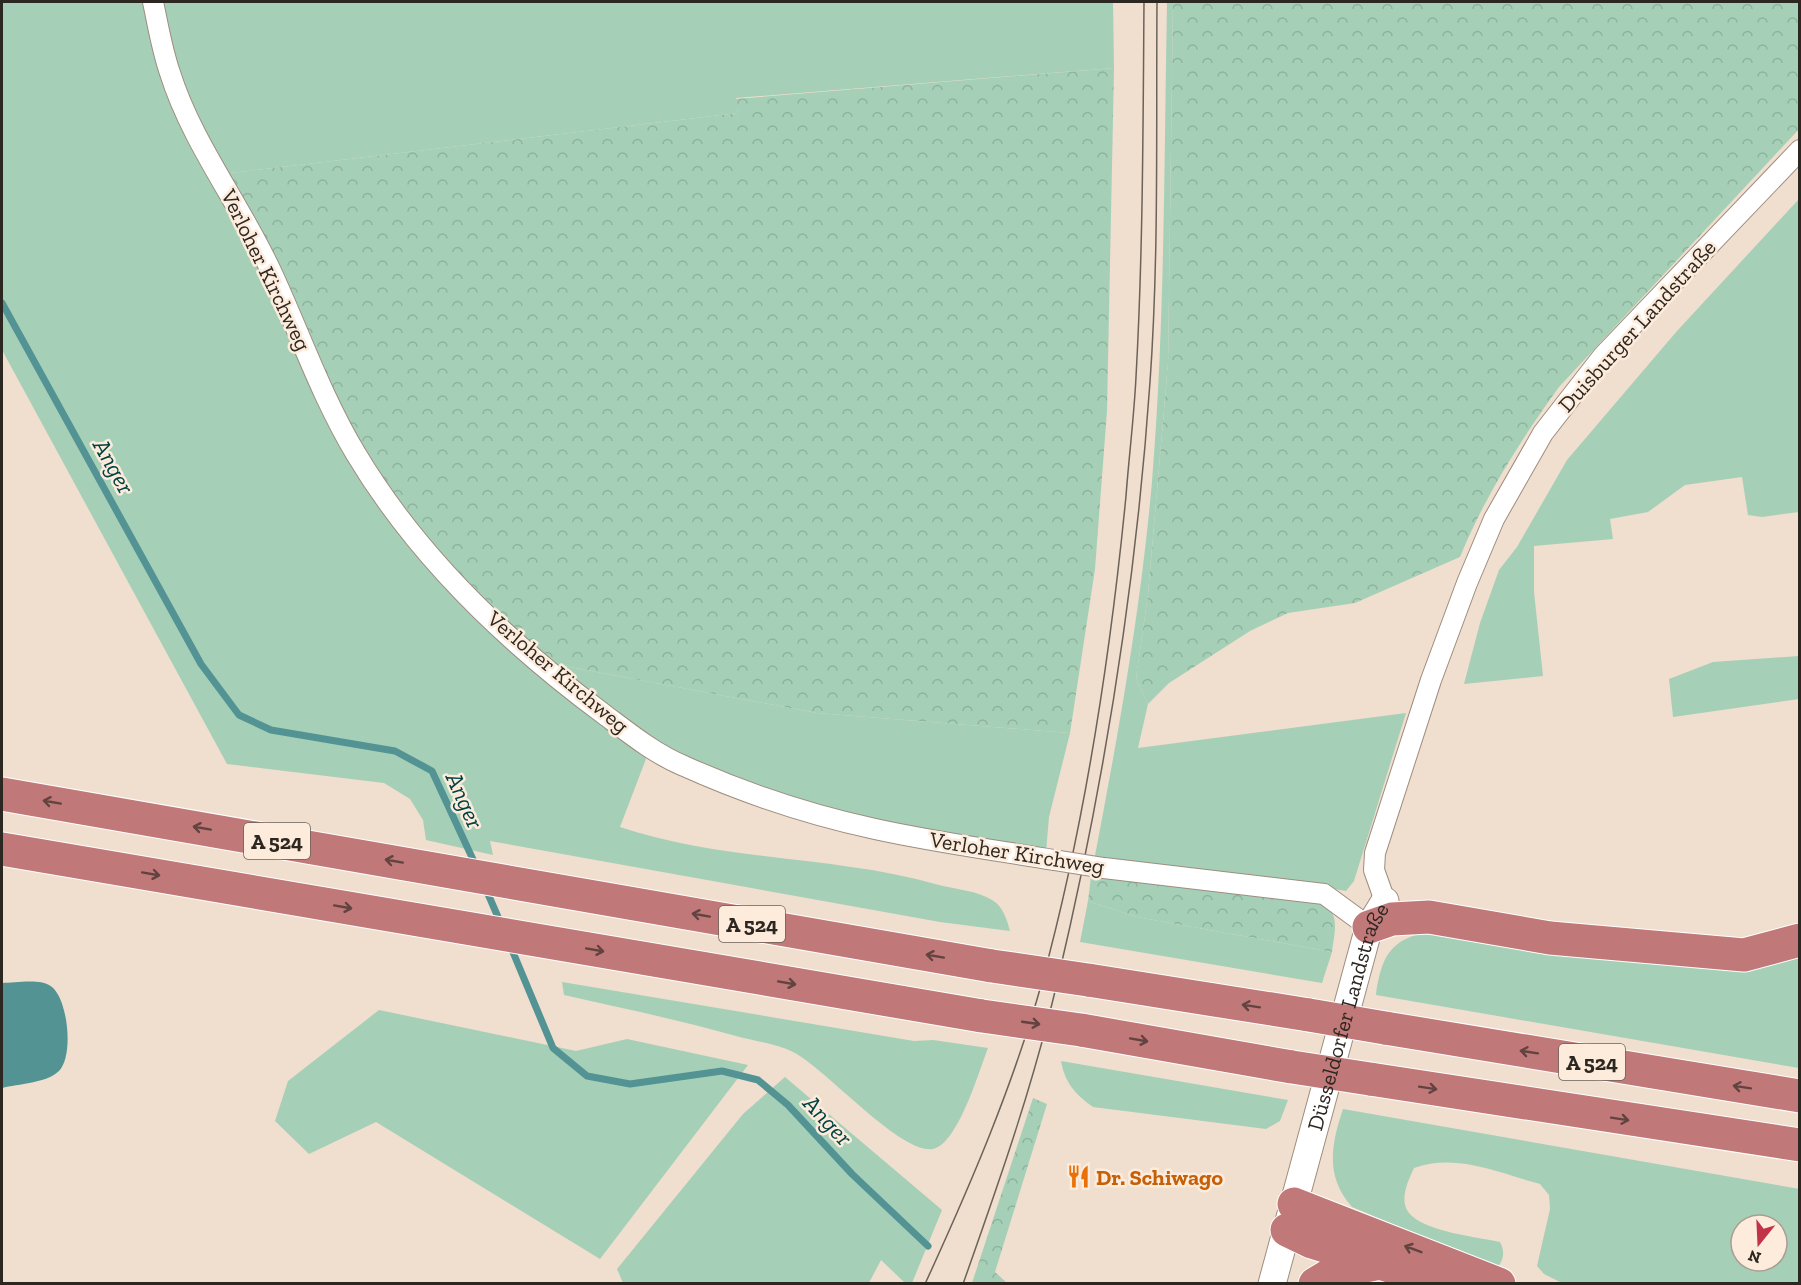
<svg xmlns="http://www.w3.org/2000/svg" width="1801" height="1285" font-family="'Zilla Slab',serif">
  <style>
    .grass { fill: #a5d0b7; fill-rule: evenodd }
    .forest { fill: url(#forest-crowns) }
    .water { fill: #539394 }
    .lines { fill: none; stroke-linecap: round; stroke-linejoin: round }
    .stream { stroke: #539394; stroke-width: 7 }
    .street-casing { stroke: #9e8d7f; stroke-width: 22 }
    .secondary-casing { stroke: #9e8d7f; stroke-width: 29 }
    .highway-casing { stroke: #fff; stroke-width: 35 }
    .street { stroke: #fff; stroke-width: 20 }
    .secondary { stroke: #fff; stroke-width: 27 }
    .highway { stroke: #c17879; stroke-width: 33 }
    .tram { stroke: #6c6259; stroke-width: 1.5 }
    .street-bridge-casing { stroke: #9e8d7f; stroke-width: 22; stroke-linecap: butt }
    .highway-bridge-casing { stroke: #fff; stroke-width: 35; stroke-linecap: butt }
    .street-bridge { stroke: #fff; stroke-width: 20 }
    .highway-bridge { stroke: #c17879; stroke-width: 33 }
    .oneway { stroke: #614340 }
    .labels { text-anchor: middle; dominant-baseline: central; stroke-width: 5; stroke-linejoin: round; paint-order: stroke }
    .shield { fill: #fdebdb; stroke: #6b6259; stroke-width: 1.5 }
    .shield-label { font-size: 21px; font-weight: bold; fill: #2d2721 }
    .street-label { font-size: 22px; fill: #2d2721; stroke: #fdebdb }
    .food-label { font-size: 22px; font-weight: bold; fill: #c56008; stroke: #fdebdb; text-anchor: start }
    .water-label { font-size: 24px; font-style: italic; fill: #004142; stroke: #fdebdb }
  </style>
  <defs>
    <pattern id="forest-crowns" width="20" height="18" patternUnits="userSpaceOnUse" patternTransform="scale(1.5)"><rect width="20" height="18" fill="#a5d0b7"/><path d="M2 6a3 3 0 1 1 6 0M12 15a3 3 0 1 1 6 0" fill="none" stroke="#8eb39d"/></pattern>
  </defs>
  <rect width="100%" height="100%" fill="#f0dece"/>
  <path class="grass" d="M 2,2 L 146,2 L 167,74 L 423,553 L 649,751 L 620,827 C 724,862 835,855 939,885 C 955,889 978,891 992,900 C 1003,906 1007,920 1010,931 L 940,922 L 490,841 L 493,855 L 426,840 L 423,820 L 410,799 L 384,783 L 227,764 L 2,350 Z
    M 157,2 L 1113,2 L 1114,68 L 736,98 L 738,113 L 222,174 L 190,116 Z
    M 1167,2 L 1173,2 L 1168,364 L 1148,594 L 1136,679 L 1148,704 L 1138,748 L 1406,713 L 1354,881 L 1346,891 L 1249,875 L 1094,861 C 1118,735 1141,609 1152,481 C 1165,322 1164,161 1167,2 Z
    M 1799,199 L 1799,512 L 1762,517 L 1748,515 L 1742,477 L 1685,485 L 1648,512 L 1610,519 L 1613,539 L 1534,546 L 1534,592 L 1543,676 L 1464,684 L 1480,623 L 1499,570 L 1517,547 L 1567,460 L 1677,331 Z
    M 1799,656 L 1799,699 L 1673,717 L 1669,679 L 1713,662 Z
    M 543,662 L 817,713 L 1070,733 L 1049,817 L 1046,852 L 951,837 L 814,807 L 696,764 L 606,716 Z
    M 1088,901 L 1137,917 L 1332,952 L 1322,983 L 1080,942 Z
    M 1445,928 L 1799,952 L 1799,1068 L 1376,995 C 1383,945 1397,937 1445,928 Z
    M 562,982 L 914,1041 L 933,1040 L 988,1048 C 979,1071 958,1144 933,1149 C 901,1155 824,1067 793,1052 C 777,1044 754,1041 736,1036 C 679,1020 622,1008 564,995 Z
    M 379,1010 L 576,1051 L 627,1039 L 748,1065 L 600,1259 L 376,1122 L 309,1154 L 275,1121 L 288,1081 Z
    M 1061,1061 L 1288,1100 L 1280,1121 L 1266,1129 L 1093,1107 C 1075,1094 1065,1083 1061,1061 Z
    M 785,1077 L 942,1210 L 912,1283 L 905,1283 L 881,1260 L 869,1283 L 623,1283 L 617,1269 L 743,1114 Z
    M 1343,1109 L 1800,1189 L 1799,1283 L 1562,1283 L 1544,1274 L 1537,1266 L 1550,1209 L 1549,1195 L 1540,1184 C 1498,1173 1457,1153 1414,1168 C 1409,1179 1401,1195 1406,1208 C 1415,1231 1478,1237 1500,1242 C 1505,1252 1504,1260 1497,1268 L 1352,1207 C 1325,1177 1331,1145 1343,1109 ZM 1741,1225 L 1777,1225 L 1777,1261 L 1741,1261 Z"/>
  <path class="forest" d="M 1173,2 L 1799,2 L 1800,128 L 1559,387 C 1520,441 1485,496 1460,557 L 1355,603 L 1288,613 L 1250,631 L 1169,683 L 1148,704 L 1136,679 L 1148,594 L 1168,364 Z
    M 1114,68 L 1107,411 L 1095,569 L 1070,733 L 817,713 L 543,662 L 472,591 L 384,490 L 222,174 L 738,113 L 735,99 Z
    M 1091,877 L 1323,903 C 1341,915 1334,933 1332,952 L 1137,917 L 1088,901 Z
    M 1033,1098 L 1047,1104 L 995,1272 L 1007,1283 L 972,1283 Z"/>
  <path class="water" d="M 2,983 C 16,983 41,978 52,987 C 68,1000 74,1056 59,1071 C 47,1083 18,1084 2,1088 Z"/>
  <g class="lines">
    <path class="stream" d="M 2,303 L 201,664 L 239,715 L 271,730 L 395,751 L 432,771 L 476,866
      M 485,887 L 501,924
      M 510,945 L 553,1048 L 587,1076 L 630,1084 L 722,1071 L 758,1080 L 788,1105 L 852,1174 L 928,1246"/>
    <defs>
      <path id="street" d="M 153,2 C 158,25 162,50 170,73 C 192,143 240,204 271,271 C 299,331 321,396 356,454 C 417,556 509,644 605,715 C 629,733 655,754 684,766 C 744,793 810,815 875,829 C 934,842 994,850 1054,860
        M 1104,868 L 1324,894 L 1369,927
        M 1385,901 L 1374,870 L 1375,853 L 1431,680 L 1467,583 L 1494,519 L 1543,433 L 1603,356 L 1800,150"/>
      <g id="secondary">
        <path id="s1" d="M 1272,1284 L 1369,927 L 1385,901"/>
      </g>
      <path id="highway" d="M 2,794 L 992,966
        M 2,849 L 982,1016
        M 1369,927 L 1392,919 L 1429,917 L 1550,938 L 1744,955 L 1800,940
        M 1088,980 L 1309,1015
        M 1385,1028 L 1800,1096
        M 1081,1030 L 1292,1067
        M 1370,1079 L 1800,1145
        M 1294,1204 L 1499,1284
        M 1287,1230 L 1312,1242 L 1447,1284
        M 1315,1284 L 1335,1272 L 1375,1264"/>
    </defs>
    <use href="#street" class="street-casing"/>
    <use href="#secondary" class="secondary-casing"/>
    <use href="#highway" class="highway-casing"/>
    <use href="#street" class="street"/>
    <use href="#secondary" class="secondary"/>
    <use href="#highway" class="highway"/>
    <path class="tram" d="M 925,1284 C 970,1186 1013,1086 1042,982 C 1085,824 1110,659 1126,496 C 1129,456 1134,417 1136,377 C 1143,252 1143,127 1144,2
      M 963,1284 C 998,1185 1033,1086 1057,983 C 1104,785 1136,585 1150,382 C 1159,256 1156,128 1157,2"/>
    <defs>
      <path id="street-bridge" d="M 1054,860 L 1104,868"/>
      <path id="highway-bridge" d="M 992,966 L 1088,980
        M 1309,1015 L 1385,1028
        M 982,1016 L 1081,1030
        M 1292,1067 L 1370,1079"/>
    </defs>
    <use href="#street-bridge" class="street-bridge-casing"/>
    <use href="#highway-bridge" class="highway-bridge-casing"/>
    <use href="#street-bridge" class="street-bridge"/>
    <use href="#highway-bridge" class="highway-bridge"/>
  </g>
  <defs><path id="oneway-shaft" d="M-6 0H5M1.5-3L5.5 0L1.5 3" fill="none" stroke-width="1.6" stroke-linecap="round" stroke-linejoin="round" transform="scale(1.5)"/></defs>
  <g class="oneway">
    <use href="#oneway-shaft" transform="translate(52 802) rotate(-170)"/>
    <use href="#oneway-shaft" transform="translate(202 828) rotate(-170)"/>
    <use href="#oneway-shaft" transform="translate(394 861) rotate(-170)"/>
    <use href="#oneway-shaft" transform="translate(151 874) rotate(10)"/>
    <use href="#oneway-shaft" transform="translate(343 907) rotate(10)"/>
    <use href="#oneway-shaft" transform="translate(701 915) rotate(-170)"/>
    <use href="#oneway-shaft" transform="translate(595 950) rotate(10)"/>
    <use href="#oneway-shaft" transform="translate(935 956) rotate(-170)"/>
    <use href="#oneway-shaft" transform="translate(787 983) rotate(10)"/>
    <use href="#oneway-shaft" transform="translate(1251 1006) rotate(-171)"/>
    <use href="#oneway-shaft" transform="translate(1031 1023) rotate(8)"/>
    <use href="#oneway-shaft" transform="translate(1139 1040) rotate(10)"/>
    <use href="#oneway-shaft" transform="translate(1529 1052) rotate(-171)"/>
    <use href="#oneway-shaft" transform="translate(1742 1087) rotate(-171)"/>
    <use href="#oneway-shaft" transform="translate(1428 1088) rotate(9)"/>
    <use href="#oneway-shaft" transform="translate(1620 1119) rotate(9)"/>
    <use href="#oneway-shaft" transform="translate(1413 1249) rotate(-159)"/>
  </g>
  <defs>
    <symbol id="restaurant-bare" viewBox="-9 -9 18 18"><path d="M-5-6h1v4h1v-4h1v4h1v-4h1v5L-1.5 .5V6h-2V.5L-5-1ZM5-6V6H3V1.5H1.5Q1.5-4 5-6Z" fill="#e8710a" stroke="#fdebdb" stroke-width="2.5" paint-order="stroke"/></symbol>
  </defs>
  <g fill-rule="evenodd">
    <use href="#restaurant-bare" x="1062" y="1160" width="33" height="33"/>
  </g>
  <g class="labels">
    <g class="shield">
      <rect x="244" y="823" width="66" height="36" rx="4.5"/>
      <rect x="719" y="906" width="66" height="36" rx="4.5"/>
      <rect x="1559" y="1044" width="66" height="36" rx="4.5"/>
    </g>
    <g class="shield-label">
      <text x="277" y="841">A 524</text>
      <text x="752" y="924">A 524</text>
      <text x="1592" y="1062">A 524</text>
    </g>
    <g class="street-label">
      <text transform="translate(266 270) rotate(64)">Verloher Kirchweg</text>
      <text transform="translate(1637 326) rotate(-48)">Duisburger Landstraße</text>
      <text transform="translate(558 672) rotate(40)">Verloher Kirchweg</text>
      <text transform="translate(1017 853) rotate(9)">Verloher Kirchweg</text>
      <text stroke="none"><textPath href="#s1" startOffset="278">Düsseldorfer Landstraße</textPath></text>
    </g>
    <g class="food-label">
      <text x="1096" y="1177">Dr. Schiwago</text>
    </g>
    <g class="water-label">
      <text transform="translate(114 466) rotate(61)">Anger</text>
      <text transform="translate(465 800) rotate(66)">Anger</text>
      <text transform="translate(828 1120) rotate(47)">Anger</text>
    </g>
  </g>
  <rect width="1801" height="1285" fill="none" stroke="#2d2721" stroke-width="6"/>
  <g transform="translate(1759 1243) rotate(198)"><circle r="28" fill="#fdebdb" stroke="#aa9d91" stroke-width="1.5"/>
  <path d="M0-4.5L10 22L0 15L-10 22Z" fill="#c33348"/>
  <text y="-9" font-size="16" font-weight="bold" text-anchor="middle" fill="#2d2721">N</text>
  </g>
</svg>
